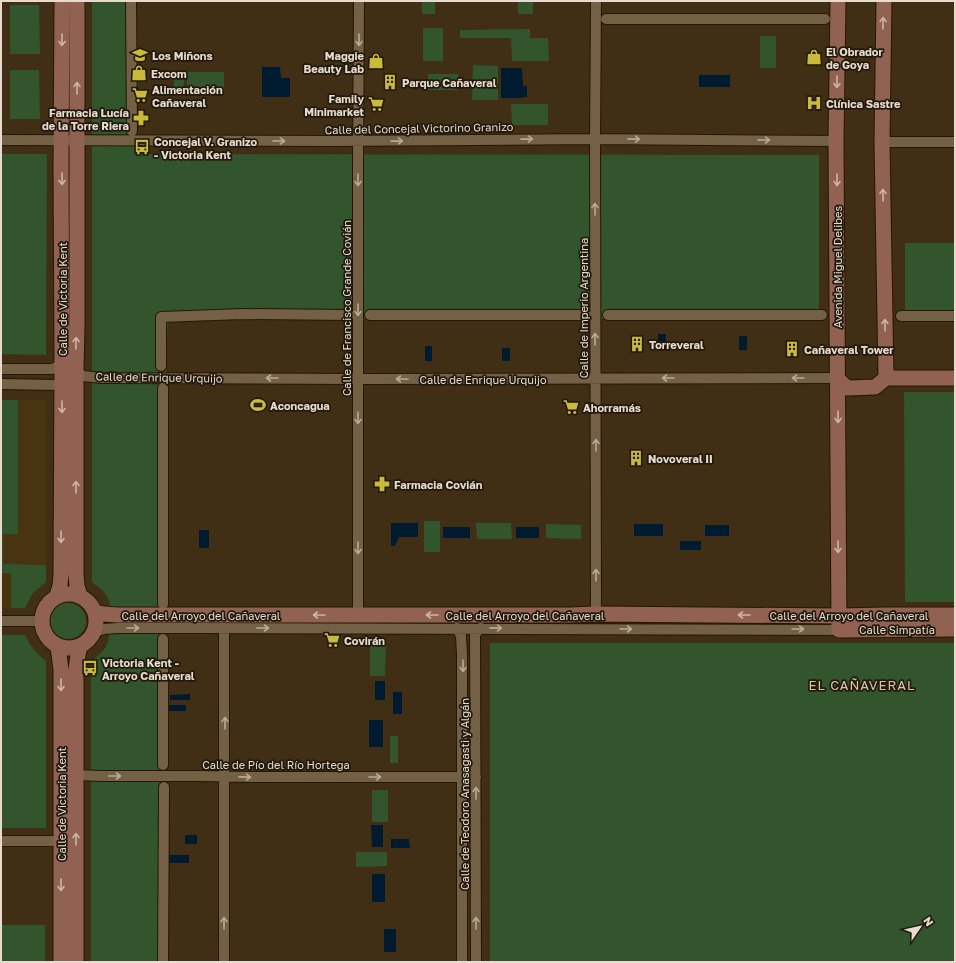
<svg xmlns="http://www.w3.org/2000/svg" width="956" height="963" font-family="'Golos Text',sans-serif">
  <style>
    .built { fill: #493412 }
    .green { fill: #32552e }
    .water { fill: #001b2f }
    .lines { fill: none; stroke-linecap: round; stroke-linejoin: round }
    .street-casing { stroke: #271600; stroke-width: 12 }
    .secondary-casing { stroke: #271600; stroke-width: 17 }
    .street { stroke: #746045; stroke-width: 10 }
    .secondary { stroke: #916152; stroke-width: 15 }
    .oneway { stroke: #ccb6a7 }
    .oneway2 { stroke: #b8aa96 }
    .labels { text-anchor: middle; dominant-baseline: central; stroke-width: 3.5; stroke-linejoin: round; paint-order: stroke }
    .poi-label { font-size: 11px; font-weight: bold; fill: #e6dbcc; stroke: #21190d; text-anchor: start }
    .street-label { font-size: 11px; fill: #e6dbcc; stroke: #21190d }
    .quarter-label { font-size: 13px; letter-spacing: 1px; fill: #dac4a6; stroke: #21190d }
  </style>
  <rect width="100%" height="100%" fill="#402f15"/>
  <path class="built" d="M 1,400 L 46,400 L 46,582 L 33,593 L 25,608 L 1,608 Z"/>
  <path class="green" d="M 92,1 L 135,1 L 135,154 L 819,155 L 819,319 L 168,319 L 166,363 L 166,962 L 91,962 L 91,661 C 111,647 109,641 109,618 C 109,613 110,605 109,600 C 106,592 98,587 92,582 Z
    M 422,1 L 435,1 L 435,14 L 422,14 Z
    M 518,1 L 533,1 L 533,14 L 518,14 Z
    M 10,5 L 39,5 L 40,54 L 10,54 Z
    M 423,28 L 443,28 L 443,61 L 423,61 Z
    M 530,29 L 530,38 L 548,38 L 549,61 L 512,61 L 511,38 L 460,38 L 460,30 Z
    M 760,36 L 776,36 L 776,68 L 760,68 Z
    M 473,65 L 498,66 L 498,100 L 472,100 Z
    M 10,70 L 39,70 L 40,119 L 10,119 Z
    M 174,71 L 184,71 L 184,92 L 174,92 Z
    M 187,72 L 224,72 L 224,91 L 187,91 Z
    M 428,74 L 458,74 L 458,90 L 428,90 Z
    M 511,104 L 548,104 L 548,125 L 512,125 Z
    M 1,154 L 47,154 L 46,355 L 1,354 Z
    M 905,243 L 955,243 L 955,320 L 905,320 Z
    M 904,392 L 955,392 L 955,602 L 905,602 Z
    M 1,400 L 18,400 L 18,534 L 3,534 L 3,564 L 46,565 L 46,582 L 33,593 L 25,608 L 11,608 L 11,573 L 1,573 Z
    M 424,521 L 440,521 L 440,552 L 424,552 Z
    M 476,523 L 511,523 L 512,539 L 477,539 Z
    M 546,524 L 581,525 L 581,539 L 546,538 Z
    M50 621a18 18 0 1 1 36 0a18 18 0 1 1-36 0Z
    M 1,635 L 25,635 C 30,646 36,653 46,661 L 46,828 L 1,828 Z
    M 490,643 L 955,643 L 955,962 L 490,962 Z
    M 370,646 L 386,646 L 385,676 L 370,676 Z
    M 390,736 L 398,736 L 398,763 L 390,763 Z
    M 372,790 L 388,790 L 388,822 L 372,822 Z
    M 356,852 L 387,852 L 387,866 L 356,867 Z
    M 1,925 L 45,925 L 45,962 L 1,962 Z"/>
  <path class="water" d="M 262,67 L 280,67 L 281,78 L 290,78 L 290,97 L 262,97 Z
    M 501,68 L 522,68 L 523,86 L 527,86 L 527,97 L 523,97 L 522,98 L 501,98 Z
    M 699,75 L 730,75 L 730,87 L 699,87 Z
    M 658,334 L 666,334 L 666,349 L 658,349 Z
    M 739,336 L 747,336 L 747,350 L 739,350 Z
    M 425,346 L 432,346 L 432,361 L 425,361 Z
    M 502,348 L 510,348 L 510,361 L 502,361 Z
    M 391,523 L 418,523 L 418,537 L 399,537 L 395,546 L 391,546 Z
    M 634,524 L 663,524 L 663,536 L 634,536 Z
    M 705,525 L 729,525 L 729,536 L 705,536 Z
    M 443,527 L 470,527 L 470,538 L 443,538 Z
    M 516,527 L 539,527 L 539,538 L 516,538 Z
    M 199,530 L 209,530 L 209,548 L 199,548 Z
    M 680,541 L 701,541 L 701,550 L 680,550 Z
    M 375,681 L 385,681 L 385,700 L 375,700 Z
    M 393,692 L 402,692 L 402,714 L 393,714 Z
    M 190,694 L 190,700 L 170,700 L 170,695 Z
    M 169,705 L 186,705 L 186,711 L 169,711 Z
    M 369,720 L 383,720 L 383,747 L 369,747 Z
    M 371,825 L 383,825 L 383,847 L 372,847 Z
    M 185,835 L 197,835 L 197,844 L 185,844 Z
    M 391,839 L 409,839 L 410,848 L 391,848 Z
    M 168,855 L 189,855 L 189,863 L 168,863 Z
    M 372,874 L 385,874 L 385,902 L 372,902 Z
    M 384,929 L 396,929 L 396,952 L 384,952 Z"/>
  <g class="lines">
    <defs>
      <path id="street" d="M 131,1 L 132,131
        M 596,1 L 595,139 L 596,614
        M 606,19 L 825,19
        M 1,140 L 333,141 L 595,139 L 836,141
        M 882,142 L 955,142
        M 370,315 L 586,315
        M 608,315 L 822,315
        M 901,316 L 955,316
        M 161,366 L 161,317 L 242,314 L 349,315
        M 1,369 L 52,369 L 62,365
        M 76,370 L 83,376 L 102,378 L 358,379 L 837,378
        M 1,384 L 55,385 L 62,388
        M 163,604 L 163,388
        M 358,615 L 358,166 L 359,1
        M 1,621 L 42,621
        M 457,628 L 461,636 L 462,654 L 462,962
        M 94,632 L 104,629 L 118,628 L 200,628 L 839,630
        M 163,765 L 163,639
        M 76,775 L 102,776 L 200,776 L 250,777 L 476,777
        M 1,841 L 61,841
        M 163,962 L 164,787
        M 224,962 L 224,628
        M 476,962 L 475,634 L 481,628"/>
      <path id="secondary" d="M 77,1 L 77,326 L 76,370 L 76,574 L 77,586 L 80,596
        M 838,1 L 836,141 L 839,630 L 955,629
        M 884,1 L 882,142 L 886,378
        M 837,378 L 847,388 L 875,387 L 886,378
        M 886,378 L 955,378
        M42 621a27 27 0 1 1 54 0a27 27 0 1 1-54 0Z
        M 57,596 L 60,586 L 61,574 L 62,365 L 61,166 L 62,1
        M 95,612 L 104,614 L 118,615 L 570,615 L 596,614 L 839,616 L 885,615 L 955,615
        M 58,646 L 61,670 L 61,962
        M 76,962 L 76,670 L 78,655 L 80,646"/>
    </defs>
    <use href="#street" class="street-casing"/>
    <use href="#secondary" class="secondary-casing"/>
    <use href="#street" class="street"/>
    <use href="#secondary" class="secondary"/>
  </g>
  <defs><path id="oneway-shaft" d="M-6 0H5M1.5-3L5.5 0L1.5 3" fill="none" stroke-width="1.6" stroke-linecap="round" stroke-linejoin="round"/></defs>
  <g class="oneway">
    <use href="#oneway-shaft" transform="translate(883 23) rotate(-89)"/>
    <use href="#oneway-shaft" transform="translate(62 40) rotate(90)"/>
    <use href="#oneway-shaft" transform="translate(837 82) rotate(91)"/>
    <use href="#oneway-shaft" transform="translate(77 88) rotate(-90)"/>
    <use href="#oneway-shaft" transform="translate(62 179) rotate(90)"/>
    <use href="#oneway-shaft" transform="translate(837 180) rotate(90)"/>
    <use href="#oneway-shaft" transform="translate(883 195) rotate(-91)"/>
    <use href="#oneway-shaft" transform="translate(885 325) rotate(-91)"/>
    <use href="#oneway-shaft" transform="translate(76 343) rotate(-89)"/>
    <use href="#oneway-shaft" transform="translate(62 407) rotate(90)"/>
    <use href="#oneway-shaft" transform="translate(838 417) rotate(90)"/>
    <use href="#oneway-shaft" transform="translate(76 487) rotate(-90)"/>
    <use href="#oneway-shaft" transform="translate(61 537) rotate(90)"/>
    <use href="#oneway-shaft" transform="translate(838 547) rotate(90)"/>
    <use href="#oneway-shaft" transform="translate(319 615) rotate(180)"/>
    <use href="#oneway-shaft" transform="translate(432 615) rotate(-180)"/>
    <use href="#oneway-shaft" transform="translate(744 615) rotate(-180)"/>
    <use href="#oneway-shaft" transform="translate(61 685) rotate(90)"/>
    <use href="#oneway-shaft" transform="translate(76 839) rotate(-90)"/>
    <use href="#oneway-shaft" transform="translate(61 885) rotate(90)"/>
  </g>
  <g class="oneway2">
    <use href="#oneway-shaft" transform="translate(359 40) rotate(90)"/>
    <use href="#oneway-shaft" transform="translate(527 139) rotate(-1)"/>
    <use href="#oneway-shaft" transform="translate(634 139) rotate(1)"/>
    <use href="#oneway-shaft" transform="translate(764 140) rotate(1)"/>
    <use href="#oneway-shaft" transform="translate(279 141)"/>
    <use href="#oneway-shaft" transform="translate(397 141) rotate(-1)"/>
    <use href="#oneway-shaft" transform="translate(358 180) rotate(90)"/>
    <use href="#oneway-shaft" transform="translate(595 209) rotate(-91)"/>
    <use href="#oneway-shaft" transform="translate(358 310) rotate(90)"/>
    <use href="#oneway-shaft" transform="translate(595 339) rotate(-90)"/>
    <use href="#oneway-shaft" transform="translate(272 378) rotate(-180)"/>
    <use href="#oneway-shaft" transform="translate(668 378) rotate(-180)"/>
    <use href="#oneway-shaft" transform="translate(798 378) rotate(-180)"/>
    <use href="#oneway-shaft" transform="translate(402 379) rotate(180)"/>
    <use href="#oneway-shaft" transform="translate(358 418) rotate(90)"/>
    <use href="#oneway-shaft" transform="translate(596 445) rotate(-90)"/>
    <use href="#oneway-shaft" transform="translate(358 548) rotate(90)"/>
    <use href="#oneway-shaft" transform="translate(596 575) rotate(-90)"/>
    <use href="#oneway-shaft" transform="translate(133 628)"/>
    <use href="#oneway-shaft" transform="translate(263 628)"/>
    <use href="#oneway-shaft" transform="translate(496 628) rotate(1)"/>
    <use href="#oneway-shaft" transform="translate(626 629)"/>
    <use href="#oneway-shaft" transform="translate(798 629)"/>
    <use href="#oneway-shaft" transform="translate(463 666) rotate(90)"/>
    <use href="#oneway-shaft" transform="translate(225 723) rotate(-90)"/>
    <use href="#oneway-shaft" transform="translate(115 776)"/>
    <use href="#oneway-shaft" transform="translate(245 777) rotate(1)"/>
    <use href="#oneway-shaft" transform="translate(375 777)"/>
    <use href="#oneway-shaft" transform="translate(476 793) rotate(-90)"/>
    <use href="#oneway-shaft" transform="translate(224 923) rotate(-90)"/>
    <use href="#oneway-shaft" transform="translate(476 923) rotate(-90)"/>
  </g>
  <defs>
    <symbol id="school-bare" viewBox="-9 -9 18 18"><path d="M0-5L7-2L0 1L-7-2ZM-4 1L0 2.5L4 1V4Q0 6-4 4Z" fill="#caba3a" stroke="#21190d" stroke-width="2.5" paint-order="stroke"/></symbol>
    <symbol id="shop-bare" viewBox="-9 -9 18 18"><path d="M-5-2.5h2.3a2.7 3.5 0 0 1 5.4 0H5L5.5 6h-11ZM-1.5-2.5h3a1.5 2.3 0 0 0-3 0Z" fill="#caba3a" stroke="#21190d" stroke-width="2.5" paint-order="stroke"/></symbol>
    <symbol id="building-bare" viewBox="-9 -9 18 18"><path d="M-4-6H4V6H1V3H-1V6H-4ZM-2.5-4.3h1.7v1.8h-1.7ZM.8-4.3h1.7v1.8H.8ZM-2.5-1h1.7V.8h-1.7ZM.8-1h1.7V.8H.8Z" fill="#caba3a" stroke="#21190d" stroke-width="2.5" paint-order="stroke"/></symbol>
    <symbol id="supermarket-bare" viewBox="-9 -9 18 18"><path d="M-6-5.5h2.5l.6 2H6L4.5 2H-2.5L-4.4-4H-6ZM-1.5 3.2a1.3 1.3 0 1 0 .1 0ZM3 3.2a1.3 1.3 0 1 0 .1 0Z" fill="#caba3a" stroke="#21190d" stroke-width="2.5" paint-order="stroke"/></symbol>
    <symbol id="hospital-bare" viewBox="-9 -9 18 18"><path d="M-5-5h3v3.5h4V-5h3V5h-3V1.5h-4V5h-3Z" fill="#caba3a" stroke="#21190d" stroke-width="2.5" paint-order="stroke"/></symbol>
    <symbol id="pharmacy-bare" viewBox="-9 -9 18 18"><path d="M-2-6h4v4h4v4h-4v4h-4v-4h-4v-4h4Z" fill="#caba3a" stroke="#21190d" stroke-width="2.5" paint-order="stroke"/></symbol>
    <symbol id="bus-bare" viewBox="-9 -9 18 18"><path d="M-5-6H5V4H4V6H2V4H-2V6H-4V4H-5ZM-3.5-4V0h7V-4ZM-3.5 1.2v1.5H-2V1.2ZM2 1.2v1.5H3.5V1.2Z" fill="#caba3a" stroke="#21190d" stroke-width="2.5" paint-order="stroke"/></symbol>
    <symbol id="stadium-bare" viewBox="-9 -9 18 18"><path d="M0-5a6.5 5 0 1 0 0 10a6.5 5 0 1 0 0-10ZM-3.5-1.8h7v3.6h-7Z" fill="#caba3a" stroke="#21190d" stroke-width="2.5" paint-order="stroke"/></symbol>
  </defs>
  <g fill-rule="evenodd">
    <use href="#school-bare" x="129" y="44" width="22" height="22"/>
    <use href="#shop-bare" x="803" y="46" width="22" height="22"/>
    <use href="#shop-bare" x="365" y="50" width="22" height="22"/>
    <use href="#shop-bare" x="128" y="62" width="22" height="22"/>
    <use href="#building-bare" x="379" y="71" width="22" height="22"/>
    <use href="#supermarket-bare" x="129" y="84" width="22" height="22"/>
    <use href="#hospital-bare" x="803" y="92" width="22" height="22"/>
    <use href="#supermarket-bare" x="365" y="93" width="22" height="22"/>
    <use href="#pharmacy-bare" x="130" y="107" width="22" height="22"/>
    <use href="#bus-bare" x="131" y="136" width="22" height="22"/>
    <use href="#building-bare" x="626" y="333" width="22" height="22"/>
    <use href="#building-bare" x="781" y="338" width="22" height="22"/>
    <use href="#stadium-bare" x="247" y="394" width="22" height="22"/>
    <use href="#supermarket-bare" x="560" y="396" width="22" height="22"/>
    <use href="#building-bare" x="625" y="447" width="22" height="22"/>
    <use href="#pharmacy-bare" x="371" y="473" width="22" height="22"/>
    <use href="#supermarket-bare" x="321" y="629" width="22" height="22"/>
    <use href="#bus-bare" x="79" y="657" width="22" height="22"/>
  </g>
  <g class="labels">
    <g class="poi-label">
      <text x="826" y="51">El Obrador<tspan x="826" dy="13">de Goya</tspan></text>
      <text x="152" y="55">Los Miñons</text>
      <text x="364" y="55" text-anchor="end">Maggie<tspan x="364" dy="13">Beauty Lab</tspan></text>
      <text x="151" y="73">Excom</text>
      <text x="402" y="82">Parque Cañaveral</text>
      <text x="152" y="89">Alimentación<tspan x="152" dy="13">Cañaveral</tspan></text>
      <text x="364" y="98" text-anchor="end">Family<tspan x="364" dy="13">Minimarket</tspan></text>
      <text x="826" y="103">Clínica Sastre</text>
      <text x="129" y="112" text-anchor="end">Farmacia Lucía<tspan x="129" dy="13">de la Torre Riera</tspan></text>
      <text x="154" y="141">Concejal V. Granizo<tspan x="154" dy="13">- Victoria Kent</tspan></text>
      <text x="649" y="344">Torreveral</text>
      <text x="804" y="349">Cañaveral Tower</text>
      <text x="270" y="405">Aconcagua</text>
      <text x="583" y="407">Ahorramás</text>
      <text x="648" y="458">Novoveral II</text>
      <text x="394" y="484">Farmacia Covián</text>
      <text x="344" y="640">Covirán</text>
      <text x="102" y="662">Victoria Kent -<tspan x="102" dy="13">Arroyo Cañaveral</tspan></text>
    </g>
    <g class="street-label">
      <text transform="translate(419 128) rotate(-1)">Calle del Concejal Victorino Granizo</text>
      <text transform="translate(837 267) rotate(-90)">Avenida Miguel Delibes</text>
      <text transform="translate(62 299) rotate(-90)">Calle de Victoria Kent</text>
      <text transform="translate(346 308) rotate(-90)">Calle de Francisco Grande Covián</text>
      <text transform="translate(583 308) rotate(-90)">Calle de Imperio Argentina</text>
      <text transform="translate(159 377) rotate(1)">Calle de Enrique Urquijo</text>
      <text x="483" y="379">Calle de Enrique Urquijo</text>
      <text x="201" y="615">Calle del Arroyo del Cañaveral</text>
      <text x="525" y="615">Calle del Arroyo del Cañaveral</text>
      <text x="849" y="615">Calle del Arroyo del Cañaveral</text>
      <text x="897" y="629">Calle Simpatía</text>
      <text x="276" y="764">Calle de Pío del Río Hortega</text>
      <text transform="translate(464 794) rotate(-90)">Calle de Teodoro Anasagasti y Algán</text>
      <text transform="translate(61 804) rotate(-90)">Calle de Victoria Kent</text>
    </g>
    <g class="quarter-label">
      <text x="862" y="685">EL CAÑAVERAL</text>
    </g>
  </g>
  <rect width="956" height="963" fill="none" stroke="#e6dbcc" stroke-width="4"/>
  <g transform="translate(920 927) rotate(56)" stroke="#21190d" stroke-width="3" paint-order="stroke">
  <path d="M0-3L7 15L0 10L-7 15Z" fill="#e6dbcc"/>
  <text y="-6" font-size="11" font-weight="bold" text-anchor="middle" fill="#e6dbcc">N</text>
  </g>
</svg>
